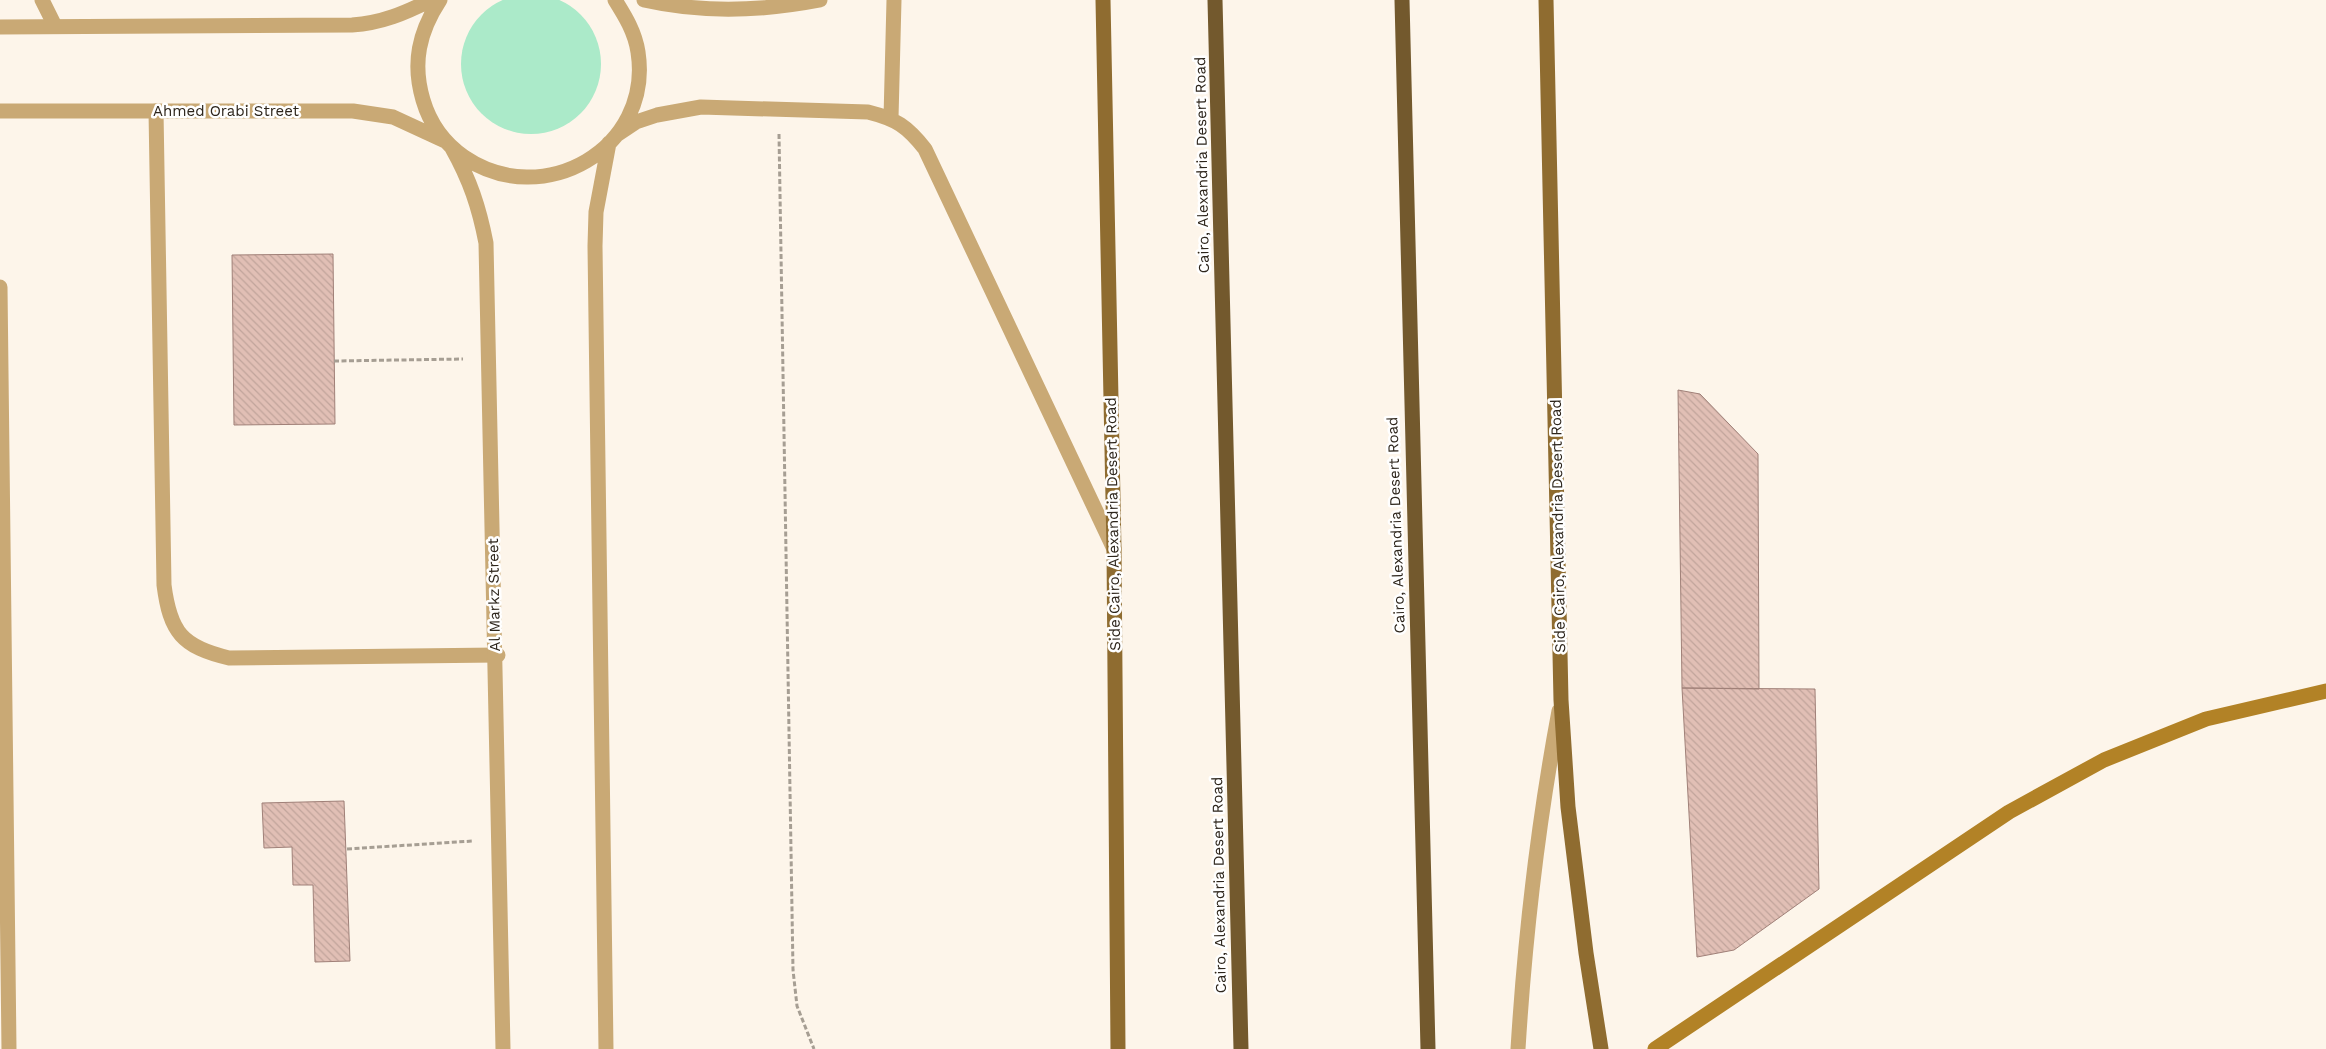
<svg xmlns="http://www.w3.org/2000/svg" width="2326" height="1049" font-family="'Work Sans',sans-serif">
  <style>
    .green { fill: #abeac9 }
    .building { fill: url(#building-back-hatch); stroke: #a08078 }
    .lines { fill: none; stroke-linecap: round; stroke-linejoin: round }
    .path { stroke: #a69e93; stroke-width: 3; stroke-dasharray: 5 2.5; stroke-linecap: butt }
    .lane { stroke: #c9a975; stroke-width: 15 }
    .street { stroke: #c9a975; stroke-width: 15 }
    .secondary { stroke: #b28226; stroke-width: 15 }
    .primary { stroke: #8f6c30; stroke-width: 15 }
    .highway { stroke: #73592d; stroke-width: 15 }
    .labels { text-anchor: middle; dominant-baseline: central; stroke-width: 5; stroke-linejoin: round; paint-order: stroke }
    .street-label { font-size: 15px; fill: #2d251b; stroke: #fff }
  </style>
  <defs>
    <pattern id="building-back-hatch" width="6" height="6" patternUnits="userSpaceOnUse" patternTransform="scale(1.25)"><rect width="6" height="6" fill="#e1bfb5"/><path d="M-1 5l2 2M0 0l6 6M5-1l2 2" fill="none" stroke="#c1a49b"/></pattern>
  </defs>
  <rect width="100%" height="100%" fill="#fdf5ea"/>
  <path class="green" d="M461 64a70 70 0 1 1 140 0a70 70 0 1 1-140 0Z"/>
  <path class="building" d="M 333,254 L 335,424 L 234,425 L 232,255 Z
    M 1678,390 L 1700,394 L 1758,454 L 1759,689 L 1682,688 Z
    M 1682,688 L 1815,689 L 1819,889 L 1734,950 L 1697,957 Z
    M 344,801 L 350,961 L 315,962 L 313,885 L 293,885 L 292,847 L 264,848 L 262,803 Z"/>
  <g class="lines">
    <path class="path" d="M 779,134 L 793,970 L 797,1006 L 814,1049
      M 334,361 L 463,359
      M 347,849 L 473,841"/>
    <path class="lane" d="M 42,0 L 55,26
      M 156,111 L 164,585 C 170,632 182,647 229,658 L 498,655
      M 1518,1049 C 1525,935 1538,823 1559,711"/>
    <path class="street" d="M 440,0 C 419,32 412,63 423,100 C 430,124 444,143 464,157 C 543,211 653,149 638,52 C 635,32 625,16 615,0
      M 644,0 C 701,13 763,11 820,0
      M 0,27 L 352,25 C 382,23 405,13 431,0
      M 0,111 L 353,111 L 393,117 L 445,141
      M 891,118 L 894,0
      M 618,134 L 636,122 L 657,115 L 701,107 L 868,112 C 896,119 907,126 925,149 L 1114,549
      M 452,148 C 470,180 479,207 486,243 L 503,1049
      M 0,287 L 9,1049
      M 606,1049 L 595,246 L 596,212 L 609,143"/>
    <path class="secondary" d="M 1655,1049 L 2009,812 L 2104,760 L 2206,719 L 2326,691"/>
    <path class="primary" d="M 1103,0 L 1114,549 L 1118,1049
      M 1546,0 L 1561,700 L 1568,807 L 1586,953 L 1601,1049"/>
    <path class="highway" d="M 1215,0 L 1241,1049
      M 1402,0 L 1428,1049"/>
  </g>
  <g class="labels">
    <g class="street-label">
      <text x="226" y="111">Ahmed Orabi Street</text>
      <text transform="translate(1202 165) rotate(-91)">Cairo, Alexandria Desert Road</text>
      <text transform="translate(1113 524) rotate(-91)">Side Cairo, Alexandria Desert Road</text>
      <text transform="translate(1396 525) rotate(-92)">Cairo, Alexandria Desert Road</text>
      <text transform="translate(1558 526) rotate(-91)">Side Cairo, Alexandria Desert Road</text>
      <text transform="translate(494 595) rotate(-91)">Al Markz Street</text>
      <text transform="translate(1219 885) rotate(-91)">Cairo, Alexandria Desert Road</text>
    </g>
  </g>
</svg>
